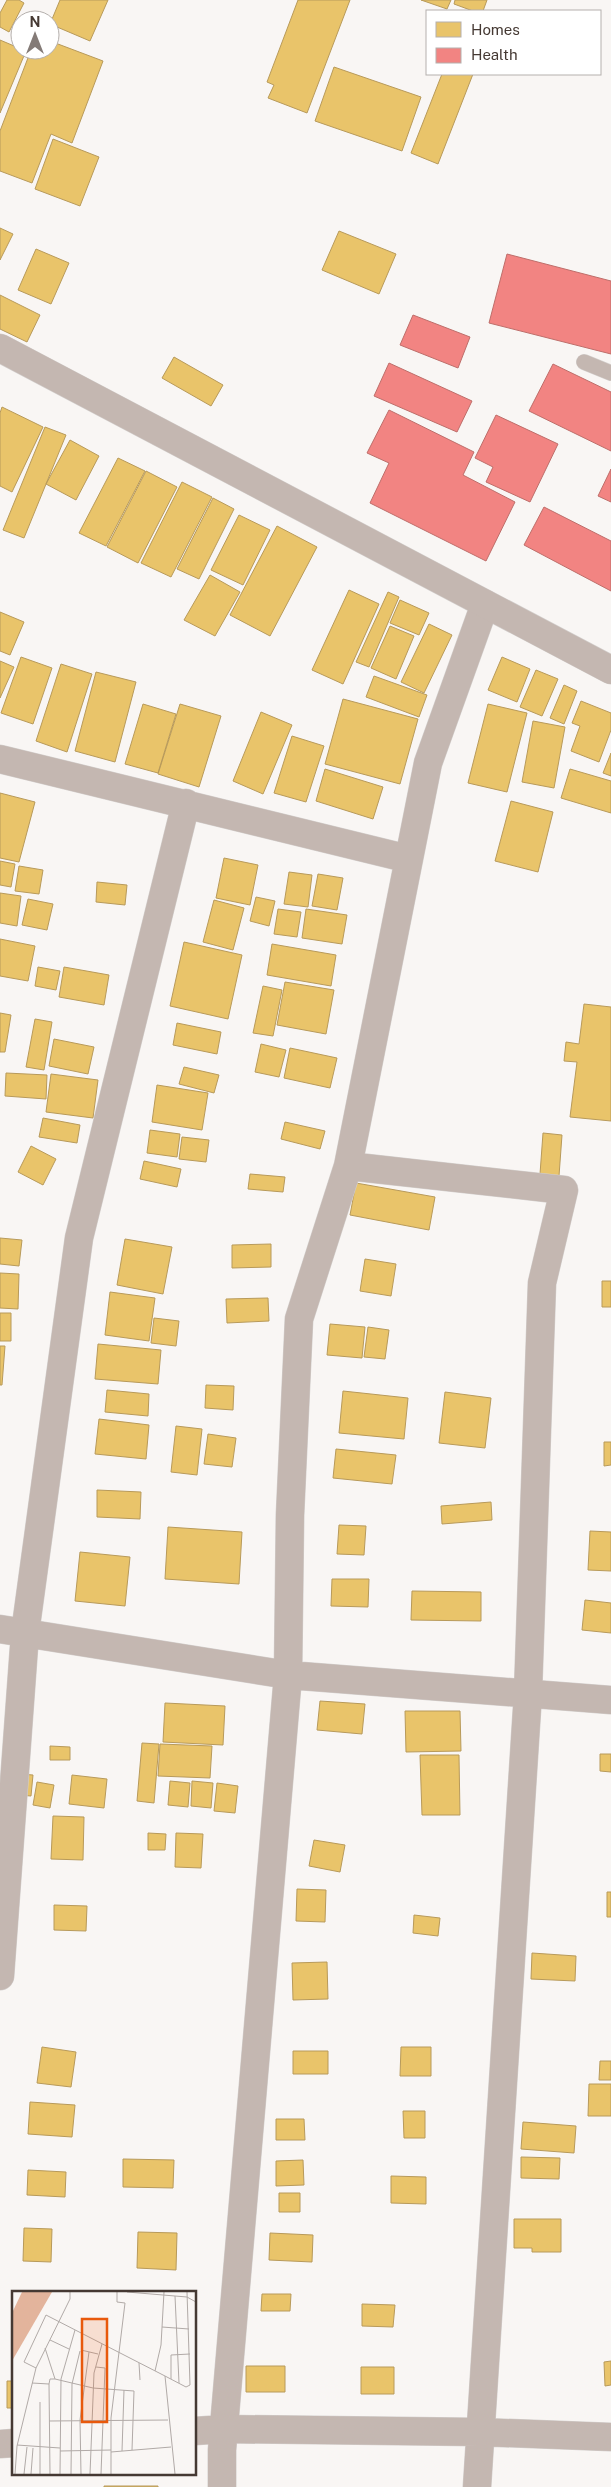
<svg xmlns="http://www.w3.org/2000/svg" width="611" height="2487" font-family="'Public Sans',sans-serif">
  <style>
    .homes { fill: #e9c46a; stroke: #b89a5a }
    .health { fill: #f28482; stroke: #be6e6a }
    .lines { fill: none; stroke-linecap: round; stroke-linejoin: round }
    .service-casing { stroke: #d4d0ce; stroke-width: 16 }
    .minor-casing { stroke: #d4d0ce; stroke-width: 29 }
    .tertiary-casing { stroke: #d4d0ce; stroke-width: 29 }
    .service { stroke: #c4b7b1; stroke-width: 15 }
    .minor { stroke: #c4b7b1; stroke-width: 28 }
    .tertiary { stroke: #c4b7b1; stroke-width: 28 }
    .inset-road { fill: none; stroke: #b1aaa7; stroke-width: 1 }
    .view { fill: #e8590c; fill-opacity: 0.15; stroke: #e8590c; stroke-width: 2.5 }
    .inset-edge { fill: none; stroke: #453933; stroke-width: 2.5 }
  </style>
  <rect width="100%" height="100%" fill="#f9f6f4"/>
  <path class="homes" d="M 7,0 L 19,0 L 24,3 L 9,32 L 0,27 L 0,13 Z
    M 60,0 L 108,0 L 90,41 L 50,24 Z
    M 298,0 L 350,0 L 307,113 L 268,98 L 274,85 L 267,82 Z
    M 421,0 L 451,0 L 447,9 Z
    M 455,0 L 487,0 L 483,11 L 473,11 L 454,4 Z
    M 0,40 L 26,51 L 0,113 Z
    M 50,41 L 103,61 L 72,143 L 51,134 L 32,183 L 0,171 L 0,131 L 31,50 L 50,50 Z
    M 334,67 L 421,97 L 402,151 L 315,121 Z
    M 442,74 L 473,74 L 438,164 L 411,153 Z
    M 53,139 L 99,157 L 80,206 L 35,189 Z
    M 0,228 L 13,234 L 0,260 Z
    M 339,231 L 396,254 L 379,294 L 322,270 Z
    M 36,249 L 69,263 L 51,304 L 18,290 Z
    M 0,295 L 40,315 L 27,342 L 0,329 Z
    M 174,357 L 223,385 L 211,406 L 162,378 Z
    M 2,407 L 43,427 L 12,492 L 0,486 L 0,413 Z
    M 45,427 L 66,435 L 24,538 L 3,530 Z
    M 70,440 L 99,456 L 76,500 L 46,484 Z
    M 118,458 L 145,471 L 106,546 L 79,533 Z
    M 146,471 L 177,487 L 138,563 L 107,547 Z
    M 182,482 L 212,497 L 171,577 L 141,563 Z
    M 213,498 L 234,509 L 199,579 L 177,569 Z
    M 239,515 L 270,530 L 243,585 L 211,570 Z
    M 277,526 L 317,547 L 270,636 L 230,615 Z
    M 210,575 L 240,592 L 215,636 L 184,620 Z
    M 349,590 L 379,604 L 343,684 L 312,670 Z
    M 388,592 L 399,597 L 369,667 L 356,662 Z
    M 400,600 L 429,613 L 419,635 L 390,623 Z
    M 0,612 L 24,622 L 10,655 L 0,651 Z
    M 429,624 L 452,635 L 424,693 L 401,682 Z
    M 390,626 L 414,636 L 396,679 L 371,668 Z
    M 21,657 L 52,668 L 33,724 L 1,713 Z
    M 502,657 L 530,669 L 517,702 L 488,690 Z
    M 0,661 L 14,667 L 0,698 Z
    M 61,664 L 92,674 L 67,752 L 36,741 Z
    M 536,670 L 558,679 L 542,716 L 520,707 Z
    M 96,672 L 136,682 L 115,762 L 75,751 Z
    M 374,676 L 427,695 L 419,717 L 366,697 Z
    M 564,685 L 577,691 L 564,724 L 550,718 Z
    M 343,699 L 418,719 L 400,784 L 325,764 Z
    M 581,701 L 611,713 L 611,730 L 599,762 L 571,751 L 580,726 L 572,723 Z
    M 143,704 L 176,714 L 158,773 L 125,764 Z
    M 180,704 L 221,716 L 199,787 L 158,774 Z
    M 488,704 L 527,713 L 507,792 L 468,783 Z
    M 261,712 L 292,725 L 263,794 L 233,781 Z
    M 533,721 L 565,727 L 554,788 L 522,782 Z
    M 292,736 L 324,746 L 306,802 L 274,793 Z
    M 611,753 L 611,776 L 603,773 Z
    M 325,769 L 383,787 L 373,819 L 316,801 Z
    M 570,769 L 611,781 L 611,813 L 561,798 Z
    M 0,793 L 35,802 L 19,862 L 0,858 Z
    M 511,801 L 553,812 L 538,872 L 495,861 Z
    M 224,858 L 258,865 L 250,905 L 216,898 Z
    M 0,861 L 15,864 L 11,887 L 0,885 Z
    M 19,866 L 43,870 L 39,894 L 15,891 Z
    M 289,872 L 312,875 L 308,907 L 284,904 Z
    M 318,874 L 343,878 L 337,910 L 312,906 Z
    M 97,882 L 127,885 L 125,905 L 96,902 Z
    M 0,893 L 21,896 L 17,926 L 0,923 Z
    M 256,897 L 275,901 L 269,926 L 250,921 Z
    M 28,899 L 53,904 L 47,930 L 22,925 Z
    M 214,900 L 244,908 L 233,950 L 203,942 Z
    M 278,909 L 301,912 L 297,937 L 274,934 Z
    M 306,909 L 347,915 L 342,944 L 302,938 Z
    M 0,939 L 35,946 L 28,981 L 0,976 Z
    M 184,942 L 242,955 L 228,1019 L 170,1006 Z
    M 272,944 L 336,955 L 331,986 L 267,975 Z
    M 38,967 L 60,971 L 56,990 L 35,986 Z
    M 64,967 L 109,975 L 104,1005 L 59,997 Z
    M 285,982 L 334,990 L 326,1034 L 277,1025 Z
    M 263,986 L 282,990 L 273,1036 L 253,1033 Z
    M 584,1004 L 611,1007 L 611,1121 L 570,1117 L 577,1062 L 564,1061 L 566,1042 L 579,1044 Z
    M 0,1013 L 11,1015 L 5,1052 L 0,1052 Z
    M 35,1019 L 52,1022 L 44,1070 L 26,1067 Z
    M 177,1023 L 221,1032 L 217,1054 L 173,1045 Z
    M 54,1039 L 94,1047 L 88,1074 L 49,1066 Z
    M 261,1044 L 286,1050 L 279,1077 L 255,1072 Z
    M 290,1048 L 337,1058 L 330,1088 L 284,1078 Z
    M 184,1067 L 219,1075 L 214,1093 L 179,1084 Z
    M 6,1073 L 47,1075 L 46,1099 L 5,1096 Z
    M 51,1074 L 98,1080 L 93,1118 L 46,1112 Z
    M 157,1085 L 208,1093 L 202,1130 L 152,1122 Z
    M 43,1118 L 80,1125 L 77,1143 L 39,1137 Z
    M 285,1122 L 325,1131 L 320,1149 L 281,1139 Z
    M 150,1130 L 180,1134 L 177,1157 L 147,1153 Z
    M 543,1133 L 562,1135 L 559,1176 L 540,1174 Z
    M 182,1137 L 209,1140 L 206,1162 L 179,1159 Z
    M 31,1146 L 56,1159 L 43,1185 L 18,1172 Z
    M 144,1161 L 181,1169 L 177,1187 L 140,1179 Z
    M 250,1174 L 285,1177 L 283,1192 L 248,1189 Z
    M 356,1183 L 435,1197 L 429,1230 L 350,1215 Z
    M 0,1238 L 22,1240 L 19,1266 L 0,1264 Z
    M 125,1239 L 172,1247 L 163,1294 L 117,1285 Z
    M 271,1244 L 271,1267 L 232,1268 L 232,1245 Z
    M 365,1259 L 396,1264 L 391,1296 L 360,1291 Z
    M 0,1273 L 19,1274 L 18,1309 L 0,1308 Z
    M 602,1281 L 611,1281 L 611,1307 L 602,1307 Z
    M 110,1292 L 155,1298 L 149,1341 L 105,1335 Z
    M 268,1298 L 269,1321 L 227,1323 L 226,1299 Z
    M 0,1313 L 11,1313 L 11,1341 L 0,1341 Z
    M 154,1318 L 179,1321 L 176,1346 L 151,1343 Z
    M 330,1324 L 365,1327 L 362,1358 L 327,1355 Z
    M 368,1327 L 389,1330 L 385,1359 L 364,1357 Z
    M 98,1344 L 161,1350 L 158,1384 L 95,1379 Z
    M 0,1346 L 5,1346 L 2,1385 L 0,1385 Z
    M 206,1385 L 234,1386 L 233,1410 L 205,1408 Z
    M 107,1390 L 149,1394 L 148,1416 L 105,1412 Z
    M 343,1391 L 408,1398 L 404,1439 L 339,1433 Z
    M 445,1392 L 491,1398 L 485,1448 L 439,1443 Z
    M 99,1419 L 149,1425 L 146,1459 L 95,1454 Z
    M 176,1426 L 202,1429 L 197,1475 L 171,1472 Z
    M 208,1434 L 236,1438 L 232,1467 L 204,1464 Z
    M 604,1442 L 611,1442 L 611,1465 L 604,1466 Z
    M 336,1449 L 396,1455 L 392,1484 L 333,1478 Z
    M 97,1490 L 141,1492 L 140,1519 L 97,1517 Z
    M 491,1502 L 492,1520 L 442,1524 L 441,1506 Z
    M 339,1525 L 366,1526 L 364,1555 L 337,1554 Z
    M 168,1527 L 242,1532 L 239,1584 L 165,1579 Z
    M 590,1531 L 611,1532 L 611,1571 L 588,1570 Z
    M 80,1552 L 130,1557 L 125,1606 L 75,1601 Z
    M 332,1579 L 369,1579 L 368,1607 L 331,1606 Z
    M 412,1591 L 481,1592 L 481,1621 L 411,1620 Z
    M 585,1600 L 611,1603 L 611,1633 L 582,1630 Z
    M 320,1701 L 365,1704 L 362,1734 L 317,1730 Z
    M 165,1703 L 225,1706 L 223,1745 L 163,1742 Z
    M 405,1711 L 460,1711 L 461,1751 L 406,1752 Z
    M 142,1743 L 159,1744 L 154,1803 L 137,1801 Z
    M 160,1744 L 212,1746 L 210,1778 L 158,1776 Z
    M 50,1746 L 70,1747 L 70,1760 L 50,1760 Z
    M 600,1754 L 611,1754 L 611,1772 L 600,1771 Z
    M 420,1755 L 459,1755 L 460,1815 L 422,1815 Z
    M 20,1774 L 33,1775 L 31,1796 L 19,1795 Z
    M 72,1775 L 107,1779 L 104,1808 L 69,1804 Z
    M 170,1781 L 190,1783 L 188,1807 L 168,1805 Z
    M 192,1781 L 213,1783 L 211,1808 L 191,1806 Z
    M 37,1782 L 54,1785 L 50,1808 L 33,1805 Z
    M 217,1783 L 238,1786 L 235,1813 L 214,1811 Z
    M 53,1816 L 84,1817 L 83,1860 L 51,1859 Z
    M 148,1833 L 166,1834 L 165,1850 L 148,1850 Z
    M 176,1833 L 203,1834 L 201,1868 L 175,1867 Z
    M 314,1840 L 345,1845 L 340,1872 L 309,1866 Z
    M 297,1889 L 326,1890 L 325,1922 L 296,1921 Z
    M 607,1892 L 611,1892 L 611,1917 L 607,1917 Z
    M 54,1905 L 87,1906 L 86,1931 L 54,1930 Z
    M 414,1915 L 440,1918 L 438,1936 L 413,1933 Z
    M 532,1953 L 576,1956 L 575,1981 L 531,1979 Z
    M 327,1962 L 328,1999 L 293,2000 L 292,1963 Z
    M 42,2047 L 76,2052 L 71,2087 L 37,2083 Z
    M 401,2047 L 431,2047 L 431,2076 L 400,2076 Z
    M 293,2051 L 328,2051 L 328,2074 L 293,2074 Z
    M 600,2061 L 611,2061 L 611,2080 L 599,2080 Z
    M 589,2084 L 611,2084 L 611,2116 L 588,2116 Z
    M 30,2102 L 75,2105 L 72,2137 L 28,2134 Z
    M 403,2111 L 425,2111 L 425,2138 L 404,2138 Z
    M 276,2119 L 304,2119 L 305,2140 L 276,2140 Z
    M 523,2122 L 576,2126 L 574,2153 L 521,2149 Z
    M 521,2157 L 560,2158 L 559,2179 L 521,2178 Z
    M 123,2159 L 174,2160 L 173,2188 L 123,2187 Z
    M 303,2160 L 304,2185 L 276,2186 L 276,2161 Z
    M 28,2170 L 66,2172 L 65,2197 L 27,2195 Z
    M 391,2176 L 426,2177 L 426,2204 L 391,2203 Z
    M 279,2193 L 300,2193 L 300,2212 L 279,2212 Z
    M 514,2219 L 561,2219 L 561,2252 L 532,2252 L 532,2248 L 514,2248 Z
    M 24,2228 L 52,2229 L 51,2262 L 23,2261 Z
    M 138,2232 L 177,2233 L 176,2270 L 137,2268 Z
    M 270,2233 L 313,2235 L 312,2262 L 269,2260 Z
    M 262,2294 L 291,2294 L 290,2311 L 261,2311 Z
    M 362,2304 L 395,2305 L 393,2327 L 362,2326 Z
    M 611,2361 L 611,2385 L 605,2386 L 604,2362 Z
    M 246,2366 L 285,2366 L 285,2392 L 246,2392 Z
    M 361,2367 L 394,2367 L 394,2394 L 361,2394 Z
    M 7,2381 L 14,2381 L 14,2408 L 7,2408 Z
    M 104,2486 L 158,2486 L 158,2487 L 104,2487 Z"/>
  <path class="health" d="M 507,254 L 611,281 L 611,354 L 489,323 Z
    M 413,315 L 470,337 L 458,368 L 400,345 Z
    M 389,363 L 472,401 L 457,432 L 374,396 Z
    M 553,364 L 611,392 L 611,451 L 529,411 Z
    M 389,410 L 474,452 L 463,475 L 515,502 L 486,561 L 370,503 L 389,463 L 367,453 Z
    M 496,415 L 558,444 L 530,502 L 486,482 L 493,467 L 475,458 Z
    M 611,469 L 611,502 L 598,496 Z
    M 544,507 L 611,541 L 611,591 L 524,545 Z"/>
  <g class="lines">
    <defs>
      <path id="service" d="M 584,362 L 611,373"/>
      <path id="minor" d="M 0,759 L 409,859
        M 348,1166 L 564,1190 L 542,1283 L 528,1693 L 477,2487
        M 0,1629 L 288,1675 L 611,1700
        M 0,1976 L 25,1633 L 79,1238 L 186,803
        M 195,2431 L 224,2429 L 479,2432 L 611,2437
        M 0,2444 L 14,2443
        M 222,2487 L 222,2450 L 288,1675 L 290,1515 L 299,1319 L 348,1166 L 428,763 L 485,604"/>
      <path id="tertiary" d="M 0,348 L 611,670"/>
    </defs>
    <use href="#service" class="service-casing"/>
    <use href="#minor" class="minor-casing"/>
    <use href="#tertiary" class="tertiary-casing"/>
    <use href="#service" class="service"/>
    <use href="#minor" class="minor"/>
    <use href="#tertiary" class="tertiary"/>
  </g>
  <g transform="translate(12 2291)">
    <rect width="184" height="184" fill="#f9f6f4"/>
    <path d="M 10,1 L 40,1 L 0,70 L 0,22 Z" fill="#e3b49c"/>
    <path class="inset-road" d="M 115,1 L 175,6 L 184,11M 163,5 L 167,92M 150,36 L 177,38M 38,49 L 57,58M 33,57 L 43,88 L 81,97 L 122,100 L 120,159M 69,59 L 86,63M 127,72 L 128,89M 84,76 L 93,77 L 89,183M 24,77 L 12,71 L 34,24 L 153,85 L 163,183M 143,80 L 149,54 L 152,1M 153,85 L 174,96 L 178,94 L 175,1M 159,88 L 159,64 L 178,63M 20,92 L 37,93M 28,111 L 28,183M 37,130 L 156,129M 5,154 L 48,157M 48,160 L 99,159M 110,160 L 112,99M 99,161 L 159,156M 3,183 L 5,155 L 24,77 L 58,8 L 58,1M 12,183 L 15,156M 19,183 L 21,157M 38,183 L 37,93 L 38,88 L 43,88M 48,183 L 49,88 L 63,39M 59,183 L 60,93 L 68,60M 69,183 L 68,129 L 77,61M 78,183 L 82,82 L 90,53M 99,183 L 99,127 L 113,12 L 105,11 L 105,1"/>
    <path class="view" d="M 70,28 L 95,28 L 95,131 L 70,131 Z"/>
    <rect width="184" height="184" class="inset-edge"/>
  </g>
  <rect x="426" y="10" width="175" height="65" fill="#ffffff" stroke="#b5b0ad"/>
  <rect x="436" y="22" width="25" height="15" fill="#e9c46a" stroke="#b5b0ad"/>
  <text x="471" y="35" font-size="15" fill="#453933">Homes</text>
  <rect x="436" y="48" width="25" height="15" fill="#f28482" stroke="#b5b0ad"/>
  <text x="471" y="60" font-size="15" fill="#453933">Health</text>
  <g transform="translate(35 35)"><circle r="24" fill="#ffffff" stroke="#b5b0ad"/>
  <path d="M0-4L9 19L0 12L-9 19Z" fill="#847b77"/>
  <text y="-8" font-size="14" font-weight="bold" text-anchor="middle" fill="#453933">N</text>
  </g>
</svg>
